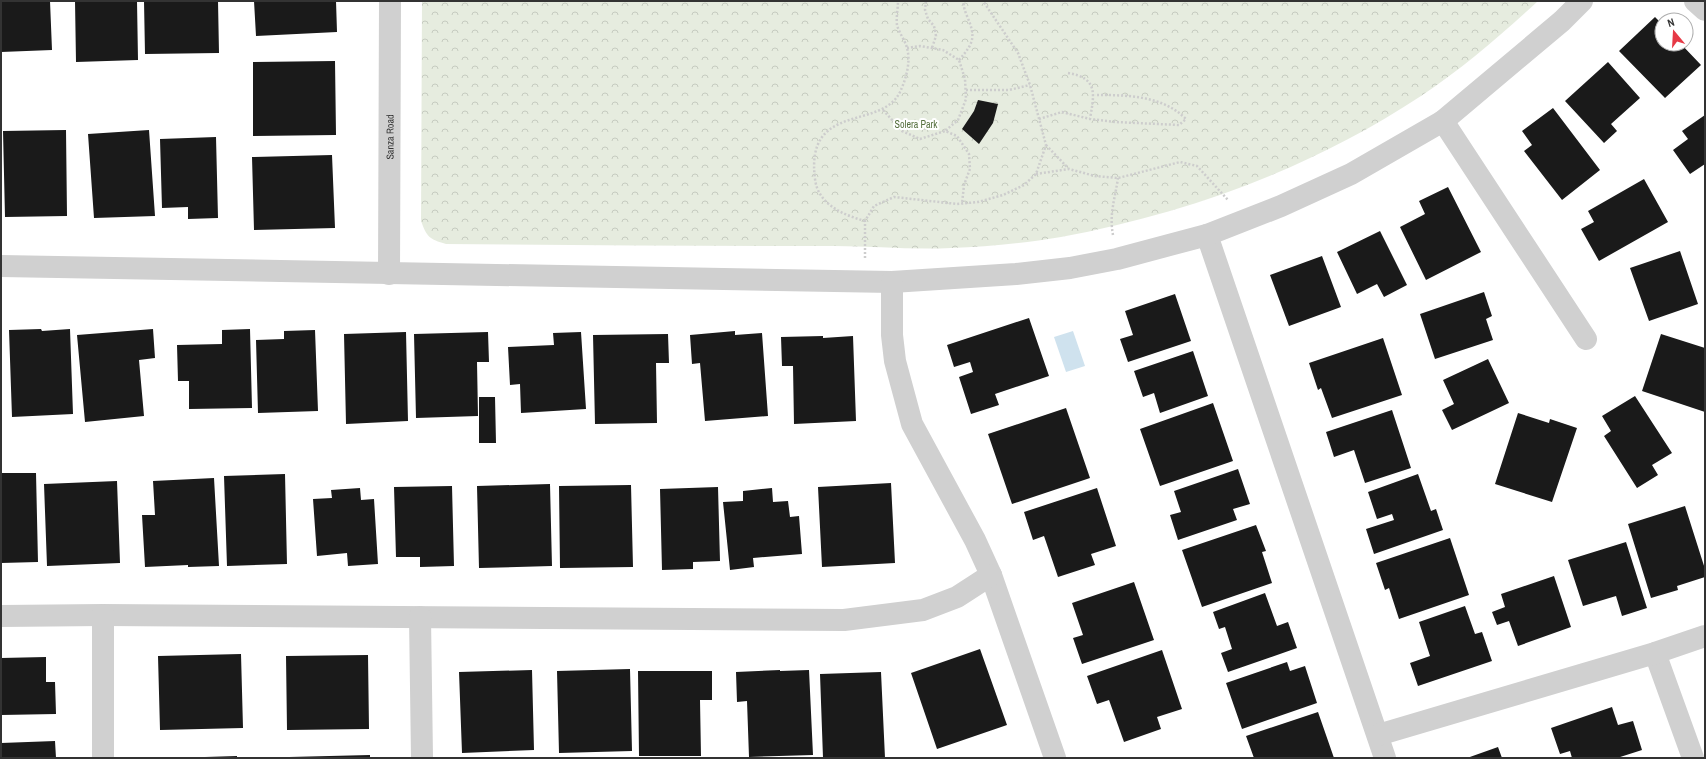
<svg xmlns="http://www.w3.org/2000/svg" width="1706" height="759" font-family="'Archivo Narrow',sans-serif">
  <style>
    .park { fill: url(#park-crowns) }
    .water { fill: #cfe2ee }
    .building { fill: #1a1a1a }
    .lines { fill: none; stroke-linecap: round; stroke-linejoin: round }
    .path { stroke: #cdcdcd; stroke-width: 2.5; stroke-dasharray: 2 2; stroke-linecap: butt }
    .minor { stroke: #d0d0d0; stroke-width: 22 }
    .labels { text-anchor: middle; dominant-baseline: central; stroke-width: 4; stroke-linejoin: round; paint-order: stroke }
    .park-label { font-size: 10px; fill: #56703f; stroke: #fff }
    .street-label { font-size: 10px; fill: #333; stroke: #fff }
  </style>
  <defs>
    <pattern id="park-crowns" width="20" height="18" patternUnits="userSpaceOnUse"><rect width="20" height="18" fill="#e6ecdf"/><path d="M2 6a3 3 0 1 1 6 0M12 15a3 3 0 1 1 6 0" fill="none" stroke="#c6cbc0"/></pattern>
  </defs>
  <rect width="100%" height="100%" fill="#fff"/>
  <path class="park" d="M 422,1 L 1538,1 C 1501,35 1463,68 1421,96 C 1312,168 1189,213 1061,237 C 1025,243 987,247 951,248 C 913,250 873,246 835,246 C 705,246 575,245 446,244 C 429,239 427,237 421,221 Z"/>
  <path class="water" d="M 1073,331 L 1085,366 L 1066,372 L 1054,337 Z"/>
  <path class="building" d="M 1,1 L 50,1 L 52,50 L 1,52 Z
    M 75,1 L 137,1 L 138,60 L 76,62 Z
    M 144,1 L 218,1 L 219,53 L 145,54 Z
    M 254,1 L 336,1 L 337,32 L 256,36 Z
    M 1655,17 L 1662,24 L 1662,44 L 1681,44 L 1701,65 L 1665,98 L 1619,51 Z
    M 335,61 L 336,135 L 253,136 L 253,62 Z
    M 1608,62 L 1640,98 L 1611,124 L 1617,131 L 1604,143 L 1565,101 Z
    M 978,100 L 998,104 L 993,123 L 979,144 L 962,129 L 974,111 Z
    M 1553,108 L 1600,170 L 1562,200 L 1524,151 L 1532,145 L 1522,131 Z
    M 1705,115 L 1705,164 L 1690,174 L 1673,150 L 1688,139 L 1682,131 Z
    M 66,130 L 67,216 L 5,217 L 3,131 Z
    M 149,130 L 155,216 L 94,218 L 88,134 Z
    M 216,137 L 218,218 L 188,219 L 188,207 L 162,208 L 160,139 Z
    M 332,155 L 335,228 L 254,230 L 252,157 Z
    M 1644,179 L 1668,222 L 1599,261 L 1581,229 L 1594,222 L 1588,211 Z
    M 1448,187 L 1481,252 L 1426,280 L 1400,227 L 1425,214 L 1419,201 Z
    M 1380,231 L 1407,285 L 1384,297 L 1377,284 L 1357,294 L 1337,252 Z
    M 1680,251 L 1698,304 L 1649,321 L 1630,268 Z
    M 1322,256 L 1341,307 L 1289,326 L 1270,275 Z
    M 1484,292 L 1492,316 L 1486,319 L 1493,340 L 1435,359 L 1420,314 Z
    M 1175,294 L 1191,341 L 1128,362 L 1120,339 L 1133,335 L 1125,311 Z
    M 1029,318 L 1049,376 L 995,394 L 999,405 L 971,414 L 959,377 L 973,372 L 970,362 L 954,367 L 947,345 Z
    M 41,329 L 42,331 L 70,329 L 73,414 L 12,417 L 9,330 Z
    M 153,329 L 155,358 L 139,360 L 144,416 L 85,422 L 77,335 Z
    M 250,329 L 252,408 L 189,409 L 189,381 L 178,381 L 177,345 L 222,344 L 222,330 Z
    M 315,330 L 318,411 L 258,413 L 256,340 L 284,339 L 284,331 Z
    M 735,331 L 735,335 L 762,333 L 768,416 L 705,421 L 700,363 L 692,364 L 690,335 Z
    M 406,332 L 408,421 L 346,424 L 344,334 Z
    M 488,332 L 489,362 L 477,362 L 478,416 L 416,418 L 414,334 Z
    M 581,332 L 586,409 L 521,413 L 520,384 L 510,385 L 508,347 L 554,345 L 553,333 Z
    M 668,334 L 669,363 L 656,363 L 657,423 L 595,424 L 593,335 Z
    M 1661,334 L 1705,348 L 1705,412 L 1642,391 Z
    M 823,336 L 823,338 L 853,336 L 856,421 L 794,424 L 793,366 L 782,366 L 781,337 Z
    M 1383,338 L 1402,395 L 1332,418 L 1321,388 L 1318,390 L 1309,363 Z
    M 1193,351 L 1208,396 L 1160,413 L 1154,393 L 1143,397 L 1134,371 Z
    M 1488,359 L 1509,403 L 1452,430 L 1442,410 L 1454,404 L 1443,380 Z
    M 1635,396 L 1672,453 L 1652,465 L 1658,475 L 1637,488 L 1604,436 L 1611,431 L 1602,416 Z
    M 479,397 L 495,397 L 496,443 L 479,443 Z
    M 1213,403 L 1233,461 L 1160,486 L 1140,429 Z
    M 1066,408 L 1090,478 L 1012,504 L 988,434 Z
    M 1392,410 L 1411,468 L 1365,483 L 1354,450 L 1334,457 L 1326,432 Z
    M 1518,413 L 1549,423 L 1550,419 L 1577,428 L 1552,502 L 1495,484 Z
    M 1238,469 L 1250,504 L 1233,509 L 1237,520 L 1178,540 L 1170,515 L 1181,512 L 1174,491 Z
    M 1,473 L 36,473 L 38,562 L 1,563 Z
    M 285,474 L 287,564 L 227,566 L 224,476 Z
    M 1418,474 L 1431,511 L 1436,509 L 1443,530 L 1374,554 L 1366,529 L 1394,520 L 1392,514 L 1377,519 L 1368,492 Z
    M 214,478 L 219,566 L 188,567 L 188,565 L 145,567 L 142,515 L 155,515 L 153,481 Z
    M 117,481 L 120,563 L 47,566 L 44,484 Z
    M 891,483 L 895,563 L 822,567 L 818,487 Z
    M 550,484 L 552,566 L 479,568 L 477,486 Z
    M 631,485 L 633,567 L 560,568 L 559,486 Z
    M 452,486 L 454,566 L 420,567 L 420,557 L 396,557 L 394,487 Z
    M 718,487 L 720,561 L 693,562 L 693,569 L 662,570 L 660,489 Z
    M 360,488 L 361,500 L 374,499 L 378,564 L 348,566 L 347,553 L 317,556 L 313,499 L 332,498 L 331,490 Z
    M 772,488 L 773,502 L 788,501 L 790,517 L 799,516 L 802,554 L 753,558 L 754,567 L 730,570 L 723,502 L 743,501 L 743,491 Z
    M 1097,488 L 1116,546 L 1091,554 L 1095,565 L 1058,577 L 1044,536 L 1033,540 L 1024,512 Z
    M 1685,506 L 1705,569 L 1705,577 L 1677,586 L 1678,590 L 1651,598 L 1628,524 Z
    M 1256,525 L 1266,551 L 1262,552 L 1272,583 L 1202,607 L 1182,550 Z
    M 1450,538 L 1469,595 L 1399,619 L 1389,588 L 1385,590 L 1376,563 Z
    M 1626,542 L 1647,608 L 1622,616 L 1616,596 L 1583,606 L 1568,560 Z
    M 1554,576 L 1571,627 L 1518,646 L 1509,621 L 1497,625 L 1492,612 L 1505,607 L 1501,594 Z
    M 1134,582 L 1154,640 L 1082,664 L 1073,638 L 1083,635 L 1072,603 Z
    M 1265,593 L 1277,626 L 1288,622 L 1297,648 L 1228,672 L 1221,653 L 1232,649 L 1225,627 L 1219,629 L 1213,612 Z
    M 1465,606 L 1475,634 L 1482,632 L 1492,661 L 1418,686 L 1410,663 L 1430,656 L 1419,622 Z
    M 980,649 L 1007,725 L 937,749 L 911,673 Z
    M 1162,650 L 1182,709 L 1157,717 L 1161,729 L 1124,742 L 1109,700 L 1097,704 L 1087,676 Z
    M 241,654 L 243,728 L 160,730 L 158,656 Z
    M 368,655 L 369,729 L 287,730 L 286,656 Z
    M 46,657 L 46,682 L 55,682 L 56,714 L 1,715 L 1,658 Z
    M 1287,662 L 1290,671 L 1305,666 L 1317,703 L 1242,729 L 1226,683 Z
    M 630,669 L 632,751 L 559,753 L 557,671 Z
    M 532,670 L 534,750 L 462,753 L 459,672 Z
    M 780,670 L 780,671 L 809,670 L 813,755 L 749,757 L 747,701 L 737,702 L 736,672 Z
    M 638,671 L 712,671 L 712,700 L 700,700 L 701,756 L 639,756 Z
    M 881,672 L 885,758 L 823,758 L 820,674 Z
    M 1612,707 L 1618,725 L 1633,721 L 1642,750 L 1617,758 L 1572,758 L 1570,751 L 1560,754 L 1551,728 Z
    M 1318,712 L 1334,758 L 1254,758 L 1246,736 Z
    M 55,741 L 56,758 L 1,758 L 1,743 Z
    M 1498,747 L 1502,758 L 1467,758 Z
    M 370,755 L 370,758 L 289,758 L 289,757 Z
    M 237,756 L 237,758 L 205,758 L 205,757 Z"/>
  <g class="lines">
    <path class="path" d="M 926,1 L 925,10 L 928,19 L 934,26 L 936,36 L 932,48
      M 907,48 L 920,46 L 943,50 L 959,60 L 965,79 L 966,99 L 958,120 L 945,131
      M 959,60 C 974,43 976,37 967,16 C 965,11 963,6 964,1
      M 1068,73 C 1099,78 1094,95 1090,119
      M 966,90 L 1009,90 L 1030,85
      M 883,110 L 902,131 L 920,139 L 945,131 L 957,136 L 969,154 L 970,169 L 964,185 L 962,204
      M 1039,119 L 1062,112 L 1090,119 L 1115,122 L 1179,125 L 1186,119 C 1162,95 1126,95 1095,95
      M 1046,145 L 1069,169
      M 1036,174 L 1069,169 L 1095,176 L 1118,178 L 1180,162 L 1197,166 L 1228,200
      M 865,221 C 844,215 818,205 815,179 C 805,101 881,131 900,92 C 906,79 911,62 907,48 C 905,40 899,33 897,25 C 896,18 898,8 898,1
      M 1113,235 C 1109,214 1115,199 1118,178
      M 865,258 L 865,221 L 874,206 L 894,197 L 957,204 L 978,202 L 1003,195 L 1024,185 L 1036,174 L 1046,145 L 1030,85 L 1018,53 L 983,1"/>
    <g class="minor">
      <path d="M 1695,1 L 1705,10"/>
      <path d="M 1443,121 L 1586,339"/>
      <path d="M 1207,235 L 1385,758"/>
      <path d="M 1,266 L 892,282 L 1016,274 L 1070,268 L 1117,259 L 1207,235 L 1281,206 L 1351,174 L 1443,121 L 1562,21 L 1582,1"/>
      <path id="s1" d="M 389,274 L 390,1"/>
      <path d="M 892,282 L 892,335 L 895,361 L 912,424 L 975,540 L 991,575 L 1055,758"/>
      <path d="M 1,616 L 103,615 L 844,620 L 923,610 L 957,597 L 991,575"/>
      <path d="M 420,617 L 422,758"/>
      <path d="M 1655,653 L 1693,758"/>
      <path d="M 1378,735 L 1655,653 L 1705,636"/>
      <path d="M 103,758 L 103,615"/>
    </g>
  </g>
  <g class="labels">
    <g class="park-label">
      <text x="916" y="124">Solera Park</text>
    </g>
    <g class="street-label">
      <text stroke="none"><textPath href="#s1" startOffset="137">Sanza Road</textPath></text>
    </g>
  </g>
  <rect width="1706" height="759" fill="none" stroke="#333333" stroke-width="4"/>
  <g transform="translate(1674 32) rotate(342)"><circle r="19" fill="#ffffff" stroke="#adadad"/>
  <path d="M0-3L7 15L0 10L-7 15Z" fill="#e63946"/>
  <text y="-6" font-size="11" font-weight="bold" text-anchor="middle" fill="#333333">N</text>
  </g>
</svg>
